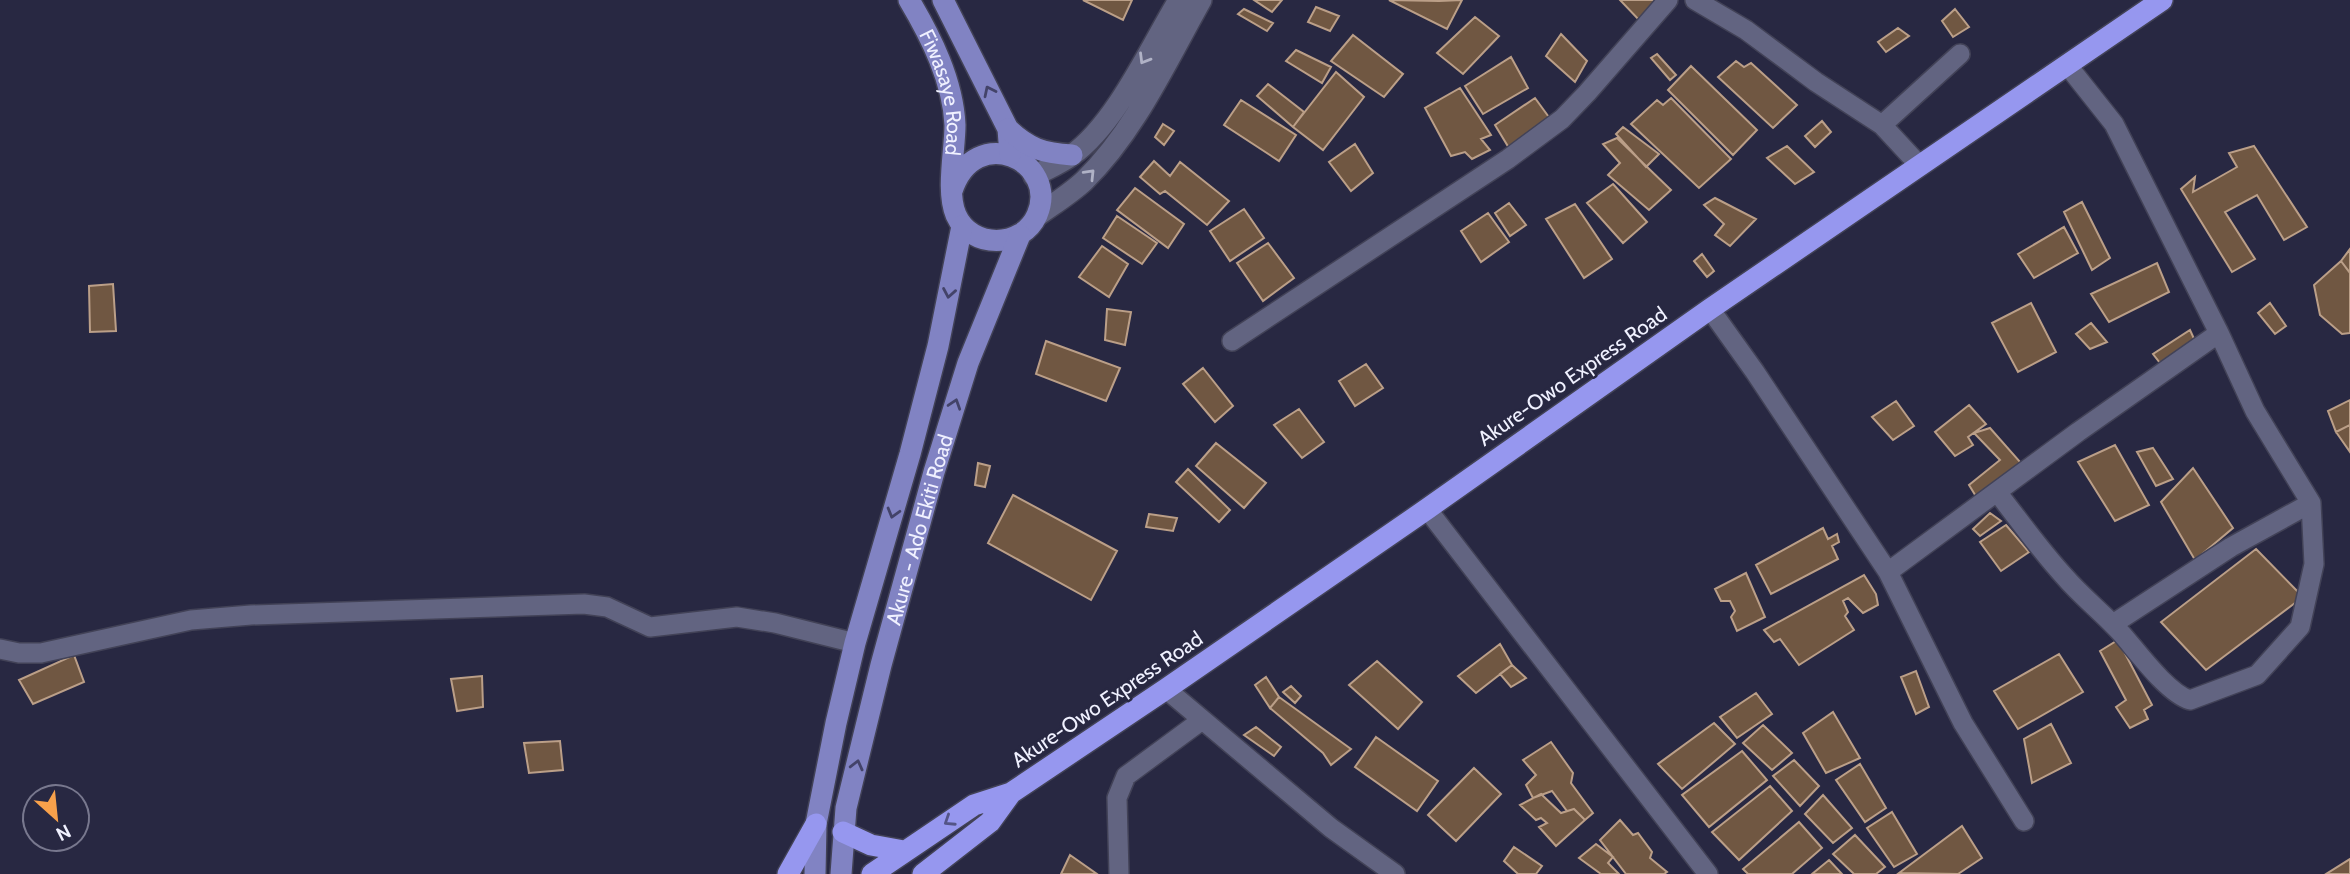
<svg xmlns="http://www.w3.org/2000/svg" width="2350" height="874" font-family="Cabin,sans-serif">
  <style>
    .building { fill: #705742; stroke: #bb9f88; stroke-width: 2 }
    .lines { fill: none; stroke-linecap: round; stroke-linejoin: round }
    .street-casing { stroke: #424257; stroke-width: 22 }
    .secondary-casing { stroke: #424257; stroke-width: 24 }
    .primary-casing { stroke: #424257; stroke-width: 24 }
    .highway-casing { stroke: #424257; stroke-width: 24 }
    .street { stroke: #626481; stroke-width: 19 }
    .secondary { stroke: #626481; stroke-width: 21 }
    .primary { stroke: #8183c3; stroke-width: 21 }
    .highway { stroke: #9697ef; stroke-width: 21 }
    .oneway { stroke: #b0b2c6 }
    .oneway2 { stroke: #434369 }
    .oneway3 { stroke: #545487 }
    .labels { text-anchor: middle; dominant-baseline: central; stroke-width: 5; stroke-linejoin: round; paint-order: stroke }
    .street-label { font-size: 21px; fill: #f0f1ff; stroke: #282842 }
  </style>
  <rect width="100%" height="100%" fill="#282842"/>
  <path class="building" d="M 1083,0 L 1132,0 L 1123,20 Z
    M 1254,0 L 1282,0 L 1272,12 Z
    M 1389,0 L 1439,1 L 1462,0 L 1447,29 Z
    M 1620,0 L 1661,0 L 1641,22 Z
    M 1316,7 L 1339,16 L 1330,31 L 1308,22 Z
    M 1244,9 L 1273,23 L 1267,31 L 1238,14 Z
    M 1955,9 L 1969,27 L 1953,37 L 1942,21 Z
    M 1475,17 L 1499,36 L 1463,74 L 1437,53 Z
    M 1898,28 L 1909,36 L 1886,52 L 1878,42 Z
    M 1561,34 L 1587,61 L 1575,82 L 1546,56 Z
    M 1353,35 L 1403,74 L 1384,97 L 1331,61 Z
    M 1296,50 L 1331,67 L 1322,83 L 1286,61 Z
    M 1657,54 L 1676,75 L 1670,80 L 1651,58 Z
    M 1511,57 L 1528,88 L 1483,114 L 1465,86 Z
    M 1736,61 L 1744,67 L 1751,63 L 1797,105 L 1773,128 L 1718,77 Z
    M 1691,66 L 1757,130 L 1733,155 L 1668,90 Z
    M 1336,72 L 1364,97 L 1323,150 L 1293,127 Z
    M 1268,84 L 1304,112 L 1293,127 L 1257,96 Z
    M 1460,88 L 1491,135 L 1481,139 L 1490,150 L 1472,159 L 1465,152 L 1451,156 L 1425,108 Z
    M 1535,98 L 1551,120 L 1509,148 L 1495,125 Z
    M 1671,98 L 1731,159 L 1699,188 L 1631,124 L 1657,100 L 1663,105 Z
    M 1241,100 L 1296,135 L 1279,161 L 1224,125 Z
    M 1822,121 L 1831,132 L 1815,147 L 1805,136 Z
    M 1163,124 L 1174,131 L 1164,145 L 1155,137 Z
    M 1623,127 L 1659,154 L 1646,167 L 1616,134 Z
    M 1617,138 L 1671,190 L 1649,210 L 1608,175 L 1620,163 L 1603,144 Z
    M 1355,144 L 1373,173 L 1351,191 L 1329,162 Z
    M 1787,146 L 1814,172 L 1795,184 L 1767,158 Z
    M 2254,146 L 2307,227 L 2284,240 L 2257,195 L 2225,212 L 2255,259 L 2232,272 L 2181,189 L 2195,177 L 2193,192 L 2237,167 L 2229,153 Z
    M 1154,161 L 1170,176 L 1180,162 L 1229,201 L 1207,225 L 1165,191 L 1160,194 L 1140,177 Z
    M 1613,184 L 1647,222 L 1623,243 L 1587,203 Z
    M 1135,188 L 1184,224 L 1168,248 L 1117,210 Z
    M 1715,198 L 1756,219 L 1730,246 L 1715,235 L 1724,224 L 1704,205 Z
    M 2082,202 L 2110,258 L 2092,270 L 2064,212 Z
    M 1509,203 L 1526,225 L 1510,236 L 1495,213 Z
    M 1575,204 L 1612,259 L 1584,278 L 1546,219 Z
    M 1244,209 L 1264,238 L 1230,261 L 1210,231 Z
    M 1488,213 L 1509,242 L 1481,262 L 1461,231 Z
    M 1117,216 L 1157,243 L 1142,264 L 1103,238 Z
    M 2064,227 L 2078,253 L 2034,278 L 2018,254 Z
    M 1268,243 L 1294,278 L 1263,301 L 1237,263 Z
    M 1102,246 L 1128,264 L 1109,297 L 1079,277 Z
    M 2350,249 L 2350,273 L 2341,261 Z
    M 1702,254 L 1714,271 L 1707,277 L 1694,261 Z
    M 2341,261 L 2350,273 L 2350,333 L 2342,334 L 2320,315 L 2314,285 Z
    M 2157,263 L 2169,292 L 2109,322 L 2091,294 Z
    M 113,284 L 116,331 L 90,332 L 89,286 Z
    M 2031,303 L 2056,352 L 2018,372 L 1992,323 Z
    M 2270,303 L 2286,326 L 2275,334 L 2258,313 Z
    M 1107,309 L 1131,312 L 1125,345 L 1105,340 Z
    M 2091,323 L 2107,342 L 2090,349 L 2076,334 Z
    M 2190,330 L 2196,343 L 2160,363 L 2153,354 Z
    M 1046,341 L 1120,368 L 1106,401 L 1036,374 Z
    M 1366,364 L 1383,388 L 1355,406 L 1339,381 Z
    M 1203,368 L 1233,406 L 1215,422 L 1183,384 Z
    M 2350,400 L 2350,425 L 2336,432 L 2328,411 Z
    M 1896,401 L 1914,426 L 1893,440 L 1872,417 Z
    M 1969,405 L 1986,424 L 1968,437 L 1973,445 L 1955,456 L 1935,432 Z
    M 1299,409 L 1324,442 L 1302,458 L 1274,425 Z
    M 2350,425 L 2350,452 L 2336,432 Z
    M 1990,428 L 2021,463 L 1977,498 L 1969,485 L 2000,460 L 1974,433 Z
    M 1216,443 L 1266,483 L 1244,508 L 1196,466 Z
    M 2115,445 L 2149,505 L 2115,521 L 2078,462 Z
    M 2153,448 L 2173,479 L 2156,486 L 2137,452 Z
    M 978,463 L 990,466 L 985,487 L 975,485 Z
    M 2193,468 L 2233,528 L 2195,560 L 2161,502 Z
    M 1188,469 L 1230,510 L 1219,522 L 1176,482 Z
    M 1013,495 L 1117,551 L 1091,600 L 988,543 Z
    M 1990,513 L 2001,521 L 1980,536 L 1973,529 Z
    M 1149,514 L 1177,518 L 1173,531 L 1146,527 Z
    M 2006,525 L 2029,552 L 2001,571 L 1980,542 Z
    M 1823,528 L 1828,539 L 1837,534 L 1839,542 L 1832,546 L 1838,559 L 1771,594 L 1756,565 Z
    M 2256,549 L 2303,597 L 2206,670 L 2161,622 Z
    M 1746,573 L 1765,617 L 1737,631 L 1731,617 L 1735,611 L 1730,601 L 1721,601 L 1715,589 Z
    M 1864,575 L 1876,594 L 1878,605 L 1863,613 L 1848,598 L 1843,601 L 1848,612 L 1845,616 L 1854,630 L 1799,665 L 1780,639 L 1774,642 L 1764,630 Z
    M 2118,640 L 2152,705 L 2144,710 L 2148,719 L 2130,728 L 2116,707 L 2126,700 L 2100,651 Z
    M 1500,644 L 1512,665 L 1476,693 L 1458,676 Z
    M 2059,654 L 2083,692 L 2018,729 L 1994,691 Z
    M 74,655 L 84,682 L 33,704 L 19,680 Z
    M 1377,661 L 1422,702 L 1398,729 L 1349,685 Z
    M 1512,665 L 1526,678 L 1511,687 L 1500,674 Z
    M 1916,671 L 1929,707 L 1916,714 L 1901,677 Z
    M 482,676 L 483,707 L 457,711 L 451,679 Z
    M 1266,677 L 1279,697 L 1270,708 L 1255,685 Z
    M 1291,686 L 1301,696 L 1295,703 L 1283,692 Z
    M 1756,693 L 1772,714 L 1737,738 L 1720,717 Z
    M 1279,697 L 1351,749 L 1331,765 L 1323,753 L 1270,708 Z
    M 1833,712 L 1860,758 L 1826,773 L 1803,733 Z
    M 1714,723 L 1735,744 L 1682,789 L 1658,764 Z
    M 2051,724 L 2071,763 L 2032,783 L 2024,739 Z
    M 1763,725 L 1792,753 L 1772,770 L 1743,743 Z
    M 1256,727 L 1281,747 L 1274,756 L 1244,735 Z
    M 1376,737 L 1438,781 L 1417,811 L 1355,767 Z
    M 560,741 L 563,770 L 529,773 L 524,743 Z
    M 1551,742 L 1573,773 L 1571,783 L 1593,813 L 1585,820 L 1574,809 L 1567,811 L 1552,791 L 1533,798 L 1526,785 L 1536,775 L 1523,760 Z
    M 1742,751 L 1767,780 L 1709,827 L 1682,795 Z
    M 1794,760 L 1819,786 L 1800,806 L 1773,776 Z
    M 1860,764 L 1886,808 L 1865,822 L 1836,780 Z
    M 1474,768 L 1501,794 L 1456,841 L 1428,815 Z
    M 1770,786 L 1792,811 L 1739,860 L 1712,832 Z
    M 1541,794 L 1561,813 L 1574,809 L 1585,820 L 1556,846 L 1539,827 L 1547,823 L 1541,818 L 1536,820 L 1520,805 Z
    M 1823,795 L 1852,828 L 1833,843 L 1805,814 Z
    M 1892,812 L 1917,854 L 1894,867 L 1867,828 Z
    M 1620,820 L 1633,835 L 1638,833 L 1652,852 L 1650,858 L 1667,872 L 1664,874 L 1626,874 L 1600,840 Z
    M 1799,822 L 1822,848 L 1792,874 L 1748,874 L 1743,869 Z
    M 1962,826 L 1982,858 L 1958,874 L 1899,873 Z
    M 1855,835 L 1885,867 L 1876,874 L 1854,874 L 1833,854 Z
    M 1596,844 L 1613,857 L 1608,863 L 1619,874 L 1601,874 L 1579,858 Z
    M 1514,847 L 1542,866 L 1536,874 L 1518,874 L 1504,861 Z
    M 1070,855 L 1097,874 L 1061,874 Z
    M 2350,859 L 2350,874 L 2326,874 Z
    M 1829,860 L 1842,874 L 1812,874 Z"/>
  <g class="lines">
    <defs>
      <path id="street" d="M 1695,0 L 1746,30 L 1816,82 L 1882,125 L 1920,166
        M 1882,125 L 1960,54
        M 1710,309 L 1755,372 L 1888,572 L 1963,723 L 2024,821
        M 1232,341 L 1508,159 L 1562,119 L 1587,93 L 1668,0
        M 1997,492 C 2019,520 2040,550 2064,576 C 2082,597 2103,613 2121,633 C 2137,651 2167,693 2190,700 L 2257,675 L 2300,627 L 2314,564 L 2311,503 L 2255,411 L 2219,333 L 2114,124 L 2068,66
        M 1427,509 L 1708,874
        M 1888,572 L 2078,432 L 2219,333
        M 2113,624 L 2231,547 L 2311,503
        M 0,649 L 19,653 L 41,653 L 191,620 L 251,615 L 584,604 L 607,607 L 650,627 L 737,617 L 775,623 L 855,643
        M 1166,689 L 1331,828 L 1395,874
        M 1119,874 L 1117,798 L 1126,776 L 1202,720"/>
      <path id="secondary" d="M 1034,176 C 1047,169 1061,163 1072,155 C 1116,124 1151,46 1179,0
        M 1037,216 C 1052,205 1070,194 1084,181 C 1135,131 1166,62 1201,0"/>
      <g id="primary">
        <path id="s1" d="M 909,0 C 931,37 953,81 955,125 C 955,150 946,192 956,215 C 971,249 1022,249 1037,215 C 1060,161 975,121 952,191"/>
        <path d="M 943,0 L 1008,129 L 1010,155"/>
        <path d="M 1008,129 C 1029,149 1043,153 1072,155"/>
        <path d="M 815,874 L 816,824 L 836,723 L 855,643 L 910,454 L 938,346 L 962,226"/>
        <path id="s2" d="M 841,874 L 846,808 L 881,665 L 934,472 L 968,363 L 1020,235"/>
      </g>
      <path id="highway" d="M 843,832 L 871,845 L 904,851
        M 788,874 L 816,824
        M 872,874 L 974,805 L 1011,793 L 1166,689 L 1427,509 L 1710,309 L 2162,0
        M 923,874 L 990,822 L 1011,793"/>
    </defs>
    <use href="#street" class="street-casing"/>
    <use href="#secondary" class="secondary-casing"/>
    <use href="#primary" class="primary-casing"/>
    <use href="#highway" class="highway-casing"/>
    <use href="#street" class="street"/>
    <use href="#secondary" class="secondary"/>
    <use href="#primary" class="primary"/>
    <use href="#highway" class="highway"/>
  </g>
  <defs><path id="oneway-chevron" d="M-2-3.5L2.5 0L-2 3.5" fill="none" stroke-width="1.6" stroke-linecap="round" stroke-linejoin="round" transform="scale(1.75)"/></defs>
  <g class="oneway">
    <use href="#oneway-chevron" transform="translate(1144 59) rotate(121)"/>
    <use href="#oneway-chevron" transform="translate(1090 174) rotate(-46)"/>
  </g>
  <g class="oneway2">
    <use href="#oneway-chevron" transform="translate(989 91) rotate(-116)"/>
    <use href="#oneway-chevron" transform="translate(949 293) rotate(100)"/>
    <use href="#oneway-chevron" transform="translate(955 404) rotate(-72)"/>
    <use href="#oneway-chevron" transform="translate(893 513) rotate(106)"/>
    <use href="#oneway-chevron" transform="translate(857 765) rotate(-76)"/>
  </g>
  <use class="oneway3" href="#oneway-chevron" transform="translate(949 821) rotate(147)"/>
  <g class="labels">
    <g class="street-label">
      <text stroke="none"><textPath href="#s1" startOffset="100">Fiwasaye Road</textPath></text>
      <text transform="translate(1572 376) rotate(-35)">Akure-Owo Express Road</text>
      <text stroke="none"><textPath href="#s2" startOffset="354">Akure - Ado Ekiti Road</textPath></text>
      <text transform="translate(1107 699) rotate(-34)">Akure-Owo Express Road</text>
    </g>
  </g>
  <g transform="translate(56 818) rotate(153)"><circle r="33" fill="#282842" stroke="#78788e" stroke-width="2"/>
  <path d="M0-5L12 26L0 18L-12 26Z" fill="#f8a14b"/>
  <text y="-10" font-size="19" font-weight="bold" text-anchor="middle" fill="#f0f1ff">N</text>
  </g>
</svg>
